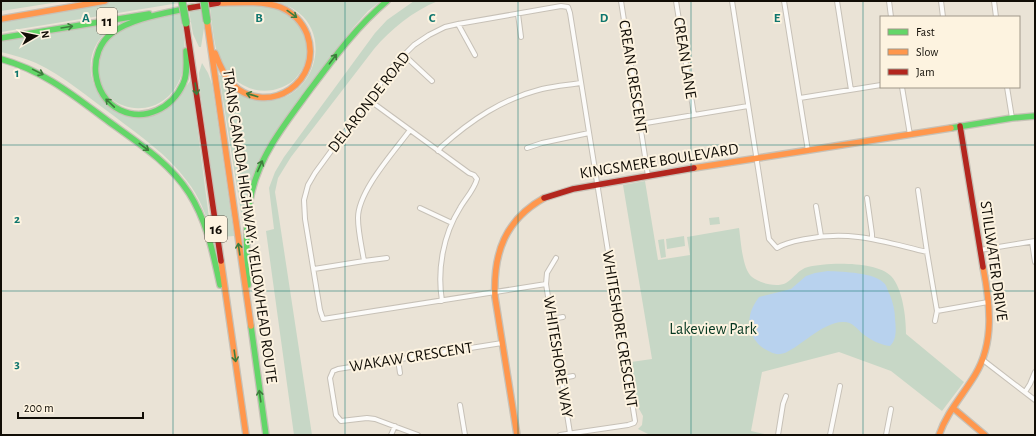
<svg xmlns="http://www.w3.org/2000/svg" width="1036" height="436" font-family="'Alegreya Sans',sans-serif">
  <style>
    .green { fill: #c7d7c6 }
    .water { fill: #b8d2ee }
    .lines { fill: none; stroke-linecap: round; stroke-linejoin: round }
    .street-casing { stroke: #c7c1b7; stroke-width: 6 }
    .fast-casing { stroke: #c7c1b7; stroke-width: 8 }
    .slow-casing { stroke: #c7c1b7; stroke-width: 8 }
    .jam-casing { stroke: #c7c1b7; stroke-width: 8 }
    .street { stroke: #fcfbf9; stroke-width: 4 }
    .fast { stroke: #63d668; stroke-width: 5.5 }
    .slow { stroke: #ff974d; stroke-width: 5.5 }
    .jam { stroke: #b3261e; stroke-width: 5.5 }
    .fast-bridge-casing { stroke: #bfb5b1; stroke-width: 9; stroke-linecap: butt }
    .fast-bridge { stroke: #63d668; stroke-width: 7 }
    .oneway { stroke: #3e7c3c }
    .grid { fill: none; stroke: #0f766e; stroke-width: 1; stroke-opacity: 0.55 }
    .labels { text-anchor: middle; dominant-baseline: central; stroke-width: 4; stroke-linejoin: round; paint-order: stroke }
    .shield { fill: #fdf3e0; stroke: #585247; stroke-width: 1 }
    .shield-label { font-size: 15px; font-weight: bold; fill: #110d06 }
    .street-label { font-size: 16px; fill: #110d06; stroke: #fdf3e0 }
    .park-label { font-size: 16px; fill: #043620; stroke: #fdf3e0 }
    .grid-label { font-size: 13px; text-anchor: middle; font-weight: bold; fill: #0f766e; stroke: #fdf3e0; stroke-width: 4; stroke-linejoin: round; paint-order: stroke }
  </style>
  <rect width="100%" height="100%" fill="#eae3d6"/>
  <path class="green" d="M 1,1 L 65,1 L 1,11 Z
    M 112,1 L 178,1 L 179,3 L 1,32 L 1,19 Z
    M 274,1 L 381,1 L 368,11 L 353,28 L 311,84 L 261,156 L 244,231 L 219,75 L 222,76 C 230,82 247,97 255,99 C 262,102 272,101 279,99 C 316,89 329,37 299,13 C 292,7 283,4 274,1 Z
    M 414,1 L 438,1 C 413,11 391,29 374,49 L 291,157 L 278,178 L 275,192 L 278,211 L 312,435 L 294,435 L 266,231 L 274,229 L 269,188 L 275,172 L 284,157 L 375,33 L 387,20 Z
    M 255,4 C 265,6 275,7 284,12 C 310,25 315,58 295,79 C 289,85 281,88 273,90 C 247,95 225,76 217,52 C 213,38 212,22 210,7 Z
    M 201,8 L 204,28 L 201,47 L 199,47 L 193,34 L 189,11 Z
    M 180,12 C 183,29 187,51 183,69 C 170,128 92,116 99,63 C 100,51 105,42 115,35 C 133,20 158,17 180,12 Z
    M 124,20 C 113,27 101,34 95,47 C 79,79 109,126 147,116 C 152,115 157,111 161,109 C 165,107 171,105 174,102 C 181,96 185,87 191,80 L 211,233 C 206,214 199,196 187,181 C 167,154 140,136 114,116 C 89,98 64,76 36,63 C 24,58 13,55 1,52 L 1,39 Z
    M 202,63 L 208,73 L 212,84 L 234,236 L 221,237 L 200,90 L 199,73 Z
    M 645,181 L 658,260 L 690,255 L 687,237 L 739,228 C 741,240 742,269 752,277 C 760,283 776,288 786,283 C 794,278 799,269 808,267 C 827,262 877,261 891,276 C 903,289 906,318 906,334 L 964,382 L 942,411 L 891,371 L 839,352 L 762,372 L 751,431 L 769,435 L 650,435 L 638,429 L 642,425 L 643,416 L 638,407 L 631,362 L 652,359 L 623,185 Z
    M 719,217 L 720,224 L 710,225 L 709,218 Z
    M 684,236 L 685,246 L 667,249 L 666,239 Z
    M 664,239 L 666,257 L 661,258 L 658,240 Z"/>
  <path class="water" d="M 828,271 C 843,272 875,272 885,284 C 887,287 888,292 890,295 C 893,303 895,311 895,319 C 896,329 897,339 890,346 C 880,345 871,340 863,334 C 856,328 852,321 842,322 C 825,323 808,339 794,348 C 790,350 785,354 780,354 C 775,355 768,351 763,348 C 756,343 752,336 750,328 C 748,315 752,307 759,297 L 791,289 L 806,276 L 815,273 Z"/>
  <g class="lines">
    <defs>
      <path id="street" d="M 621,1 L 648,176
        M 676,1 L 694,115
        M 732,1 L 769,239 L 777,248 C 787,242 796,241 806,239 C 852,230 884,242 927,252 L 937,311 L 988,302
        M 784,1 L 808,151
        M 837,1 L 851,90
        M 889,1 L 891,17
        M 941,1 L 943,17
        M 994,1 L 996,17
        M 518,14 L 521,37
        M 458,24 L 475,55
        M 404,55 L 432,81
        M 902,87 L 910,135
        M 1007,87 L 1012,118
        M 800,98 L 881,85
        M 369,100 L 469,173 L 474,175 L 477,179 C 474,190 465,199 460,208 C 443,235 437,270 442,301
        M 640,124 L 748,106
        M 527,148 L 542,143 L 589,133
        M 438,151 L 441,147 C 471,120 502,99 542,89 C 555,86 568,85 581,83
        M 918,190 L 927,252
        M 867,198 L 872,234 L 872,238
        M 816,206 L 821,236
        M 420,208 L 452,223
        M 1032,242 L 1035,262
        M 980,250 L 1035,241
        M 364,261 L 387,258
        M 314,269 L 364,261 C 362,248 358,232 358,218 C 358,191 394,152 410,130
        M 546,284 L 547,273 L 556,258
        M 552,319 L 563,317
        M 935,321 L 937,311
        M 398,360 L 400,373
        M 983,360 L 1035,400
        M 562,378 L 573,376
        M 1025,392 L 1030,384 L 1035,372
        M 460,405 L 465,435
        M 391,435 L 395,426
        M 418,435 L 375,419 L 367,418 L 341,421 L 336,415 L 330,378 L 333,371 L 338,369 L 502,343
        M 560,435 L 628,425 L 634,423 L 635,421 L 570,13 L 568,7 L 561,6 L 458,24 L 445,27 L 429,35 L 414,45 L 394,65 L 315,173 L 308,185 L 304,200 L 305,219 L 320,310 L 323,319 L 546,284 L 570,433
        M 778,435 L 783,404 L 786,396
        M 830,435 L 840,386
        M 886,435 L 891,409"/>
      <path id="fast" d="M 1,38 L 149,14
        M 186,51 C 186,62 188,74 183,84 C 172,108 145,122 120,110 C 91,96 87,52 112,33 C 133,17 168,13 193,7
        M 1,59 C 44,71 73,95 108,121 C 137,142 169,162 189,193 C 207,221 213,253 220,285
        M 951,128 L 1012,118 L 1035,116
        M 248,285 C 247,254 244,222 252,191 C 261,153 287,121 309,91 C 333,59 356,27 387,1
        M 251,326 L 266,435"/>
      <path id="slow" d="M 213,3 C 234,3 259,0 280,7 C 292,12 302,22 307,34 C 324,81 269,118 233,85 C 224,76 219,64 215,53
        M 1,19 L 105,1
        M 207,21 L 251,326
        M 694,168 L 951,128
        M 221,261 L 246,435
        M 953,408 L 985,435
        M 517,435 L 495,297 C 493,253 505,220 544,198
        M 939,435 C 947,412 963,395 975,375 C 995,342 990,303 983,267"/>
      <path id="jam" d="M 189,8 L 218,3
        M 186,23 L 221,261
        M 960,126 L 983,267
        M 544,198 L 573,189 L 694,168"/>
    </defs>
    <use href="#street" class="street-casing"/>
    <use href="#fast" class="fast-casing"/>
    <use href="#slow" class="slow-casing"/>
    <use href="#jam" class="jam-casing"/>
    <use href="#street" class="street"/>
    <use href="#fast" class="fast"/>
    <use href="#slow" class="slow"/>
    <use href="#jam" class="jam"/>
    <defs>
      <path id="fast-bridge" d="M 182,1 L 186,23
        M 204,1 L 207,21"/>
    </defs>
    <use href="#fast-bridge" class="fast-bridge-casing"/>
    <use href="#fast-bridge" class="fast-bridge"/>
  </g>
  <defs><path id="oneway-shaft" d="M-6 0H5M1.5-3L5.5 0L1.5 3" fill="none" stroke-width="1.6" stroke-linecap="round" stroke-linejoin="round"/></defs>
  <g class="oneway">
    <use href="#oneway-shaft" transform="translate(292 14) rotate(36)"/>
    <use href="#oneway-shaft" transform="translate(67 27) rotate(-9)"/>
    <use href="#oneway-shaft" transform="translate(333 59) rotate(-53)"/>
    <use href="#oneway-shaft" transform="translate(38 72) rotate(26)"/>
    <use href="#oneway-shaft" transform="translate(196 89) rotate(82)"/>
    <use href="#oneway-shaft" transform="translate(252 95) rotate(-164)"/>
    <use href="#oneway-shaft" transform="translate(110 103) rotate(-136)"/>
    <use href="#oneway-shaft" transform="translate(144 147) rotate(37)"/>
    <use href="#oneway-shaft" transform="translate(260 166) rotate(-66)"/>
    <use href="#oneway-shaft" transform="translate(239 249) rotate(-98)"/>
    <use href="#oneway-shaft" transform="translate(235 356) rotate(82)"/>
    <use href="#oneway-shaft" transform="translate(260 396) rotate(-98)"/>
  </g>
  <path class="grid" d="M 173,1 L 173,435M 345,1 L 345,435M 518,1 L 518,435M 691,1 L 691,435M 863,1 L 863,435M 1,145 L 1035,145M 1,291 L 1035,291"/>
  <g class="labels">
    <g class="shield">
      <rect x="97" y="8" width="20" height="26" rx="3"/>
      <rect x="205" y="216" width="22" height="26" rx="3"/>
    </g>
    <g class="shield-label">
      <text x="107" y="21">11</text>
      <text x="216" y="229">16</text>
    </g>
    <g class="street-label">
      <text transform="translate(685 58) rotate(81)">CREAN LANE</text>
      <text transform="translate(633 77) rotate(81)">CREAN CRESCENT</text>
      <text transform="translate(369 102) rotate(-52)">DELARONDE ROAD</text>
      <text transform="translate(659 161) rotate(-9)">KINGSMERE BOULEVARD</text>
      <text transform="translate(250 226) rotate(82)">TRANS CANADA HIGHWAY: YELLOWHEAD ROUTE</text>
      <text transform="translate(994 261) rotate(82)">STILLWATER DRIVE</text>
      <text transform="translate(620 329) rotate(81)">WHITESHORE CRESCENT</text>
      <text transform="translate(411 357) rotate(-9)">WAKAW CRESCENT</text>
      <text transform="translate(558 357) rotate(81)">WHITESHORE WAY</text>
    </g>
    <g class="park-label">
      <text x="713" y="329">Lakeview Park</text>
    </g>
  </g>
  <g class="grid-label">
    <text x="86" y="22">A</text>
    <text x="259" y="22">B</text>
    <text x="432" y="22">C</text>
    <text x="604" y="22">D</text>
    <text x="777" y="22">E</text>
    <text x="17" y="77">1</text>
    <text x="17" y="223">2</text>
    <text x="17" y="368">3</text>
  </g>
  <rect width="1036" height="436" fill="none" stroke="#110d06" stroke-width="4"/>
  <rect x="880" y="16" width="140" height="72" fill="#fdf3e0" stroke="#9f9789"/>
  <rect x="888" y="29" width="20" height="6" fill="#63d668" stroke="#9f9789"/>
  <text x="916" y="36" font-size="12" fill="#110d06">Fast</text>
  <rect x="888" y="49" width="20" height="6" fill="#ff974d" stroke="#9f9789"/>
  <text x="916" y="56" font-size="12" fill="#110d06">Slow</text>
  <rect x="888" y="69" width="20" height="6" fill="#b3261e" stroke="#9f9789"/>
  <text x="916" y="76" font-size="12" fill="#110d06">Jam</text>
  <g transform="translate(36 36) rotate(81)" stroke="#fdf3e0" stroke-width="3" paint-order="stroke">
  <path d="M0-3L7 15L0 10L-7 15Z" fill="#110d06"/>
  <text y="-6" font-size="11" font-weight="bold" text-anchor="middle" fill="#110d06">N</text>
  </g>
  <path d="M18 412v6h125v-6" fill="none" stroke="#110d06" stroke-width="2"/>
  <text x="24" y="412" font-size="12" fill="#110d06" stroke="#fdf3e0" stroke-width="3" paint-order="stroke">200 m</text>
</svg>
